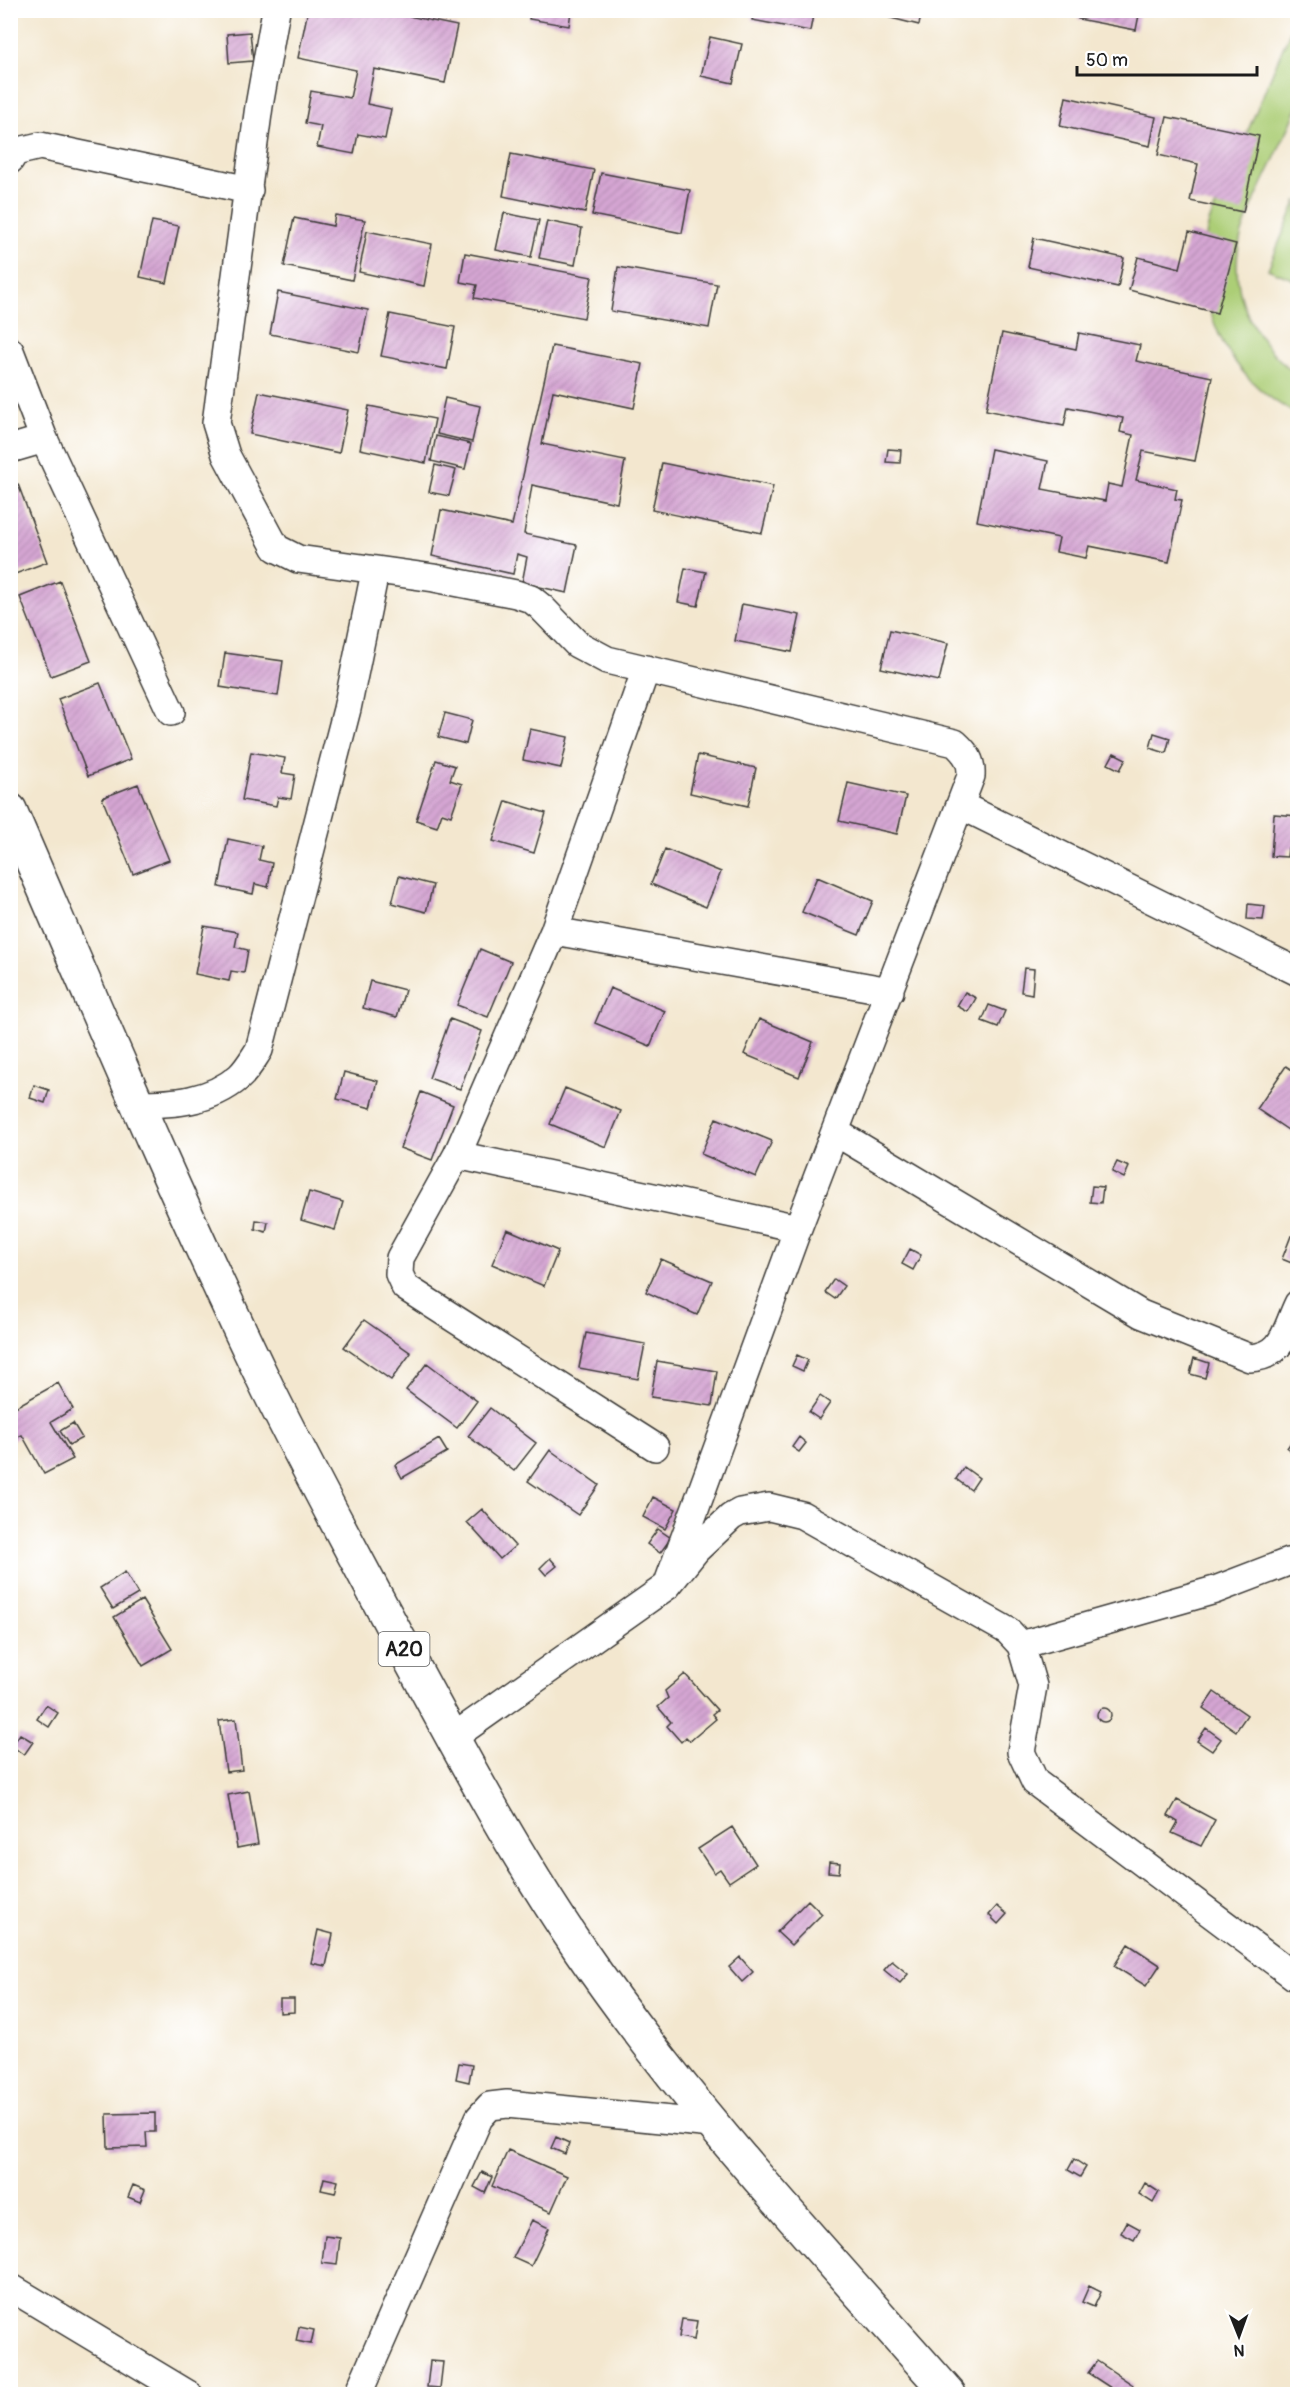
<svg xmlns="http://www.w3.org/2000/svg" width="1308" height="2405" font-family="Pangolin,sans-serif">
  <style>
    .garden { fill: #acce76; stroke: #647549; stroke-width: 1.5 }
    .building { fill: url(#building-hatch) }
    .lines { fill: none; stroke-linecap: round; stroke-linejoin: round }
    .minor-casing { stroke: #3c3a37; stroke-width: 30 }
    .major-casing { stroke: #3c3a37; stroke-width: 36 }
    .minor { stroke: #fff; stroke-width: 27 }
    .major { stroke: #fff; stroke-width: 33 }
    .labels { text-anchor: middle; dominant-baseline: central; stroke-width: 4.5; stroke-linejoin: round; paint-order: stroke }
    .shield { fill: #fff; stroke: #606060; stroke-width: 1.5 }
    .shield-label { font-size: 20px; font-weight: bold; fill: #1c1c1c }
  </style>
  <defs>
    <pattern id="building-hatch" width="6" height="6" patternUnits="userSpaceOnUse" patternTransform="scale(1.5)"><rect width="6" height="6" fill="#d5a6d3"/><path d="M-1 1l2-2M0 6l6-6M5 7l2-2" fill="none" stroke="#b68eb5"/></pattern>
  </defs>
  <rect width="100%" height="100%" fill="#fff"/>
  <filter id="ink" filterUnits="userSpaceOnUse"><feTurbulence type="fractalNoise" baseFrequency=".0167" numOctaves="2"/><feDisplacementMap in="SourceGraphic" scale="12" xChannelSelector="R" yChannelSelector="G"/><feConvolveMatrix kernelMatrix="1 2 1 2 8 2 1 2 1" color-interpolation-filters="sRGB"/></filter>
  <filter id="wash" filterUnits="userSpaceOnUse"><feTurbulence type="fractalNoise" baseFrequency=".008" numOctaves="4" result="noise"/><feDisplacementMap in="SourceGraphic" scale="24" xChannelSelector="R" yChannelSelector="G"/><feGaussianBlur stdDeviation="1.35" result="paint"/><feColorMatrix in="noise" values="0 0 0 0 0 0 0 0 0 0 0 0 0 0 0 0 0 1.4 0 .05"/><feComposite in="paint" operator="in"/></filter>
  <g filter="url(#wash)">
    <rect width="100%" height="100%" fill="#f3e7cf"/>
    <path class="garden" d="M 1297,15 C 1297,37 1302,87 1297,106 C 1294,120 1285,135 1279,148 C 1267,177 1245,214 1239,245 C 1229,298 1257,344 1297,375 L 1297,414 C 1226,379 1189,300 1209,222 Z
      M 1297,200 L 1298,281 L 1297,281 L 1268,269 Z"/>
    <g id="blocks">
      <path class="building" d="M 308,10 L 380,10 L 457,26 L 445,83 L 374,69 L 367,104 L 391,109 L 385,139 L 358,134 L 354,154 L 317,147 L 321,126 L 305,123 L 311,91 L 350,98 L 356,70 L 298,58 Z
        M 531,10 L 571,11 L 569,26 L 529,19 Z
        M 754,10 L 814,10 L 810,31 L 752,20 Z
        M 889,10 L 922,10 L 919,25 L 887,17 Z
        M 1079,10 L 1140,10 L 1136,30 L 1078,19 Z
        M 250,32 L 253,61 L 229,63 L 227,34 Z
        M 710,37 L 742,44 L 733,83 L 701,76 Z
        M 1066,97 L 1156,117 L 1150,146 L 1060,126 Z
        M 10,100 L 14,100 L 16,125 L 10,125 Z
        M 1167,117 L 1259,136 L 1243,212 L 1190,201 L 1198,164 L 1158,155 Z
        M 511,154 L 594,170 L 585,213 L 503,196 Z
        M 601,173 L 690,190 L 682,233 L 592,215 Z
        M 504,213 L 539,220 L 531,257 L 496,250 Z
        M 335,215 L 365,220 L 352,280 L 284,266 L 294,218 L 333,226 Z
        M 152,221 L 179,226 L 167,283 L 140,277 Z
        M 547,221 L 582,228 L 575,265 L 539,258 Z
        M 367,231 L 432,244 L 424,286 L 359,272 Z
        M 1189,232 L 1236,244 L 1217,313 L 1129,290 L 1138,257 L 1180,268 Z
        M 1034,238 L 1124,258 L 1118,287 L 1028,267 Z
        M 465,253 L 592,277 L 584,318 L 474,298 L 477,285 L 460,282 Z
        M 618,267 L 717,284 L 709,328 L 611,311 Z
        M 278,292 L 368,310 L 359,352 L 270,334 Z
        M 390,314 L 455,327 L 447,369 L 381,356 Z
        M 1002,333 L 1076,349 L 1079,333 L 1140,345 L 1136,361 L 1212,377 L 1195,461 L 1143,451 L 1136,480 L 1177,489 L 1175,499 L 1182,500 L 1169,562 L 1089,546 L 1086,558 L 1056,552 L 1059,538 L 977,521 L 991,449 L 1048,461 L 1042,489 L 1105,501 L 1108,484 L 1122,487 L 1133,435 L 1120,432 L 1123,418 L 1068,407 L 1064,426 L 986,410 Z
        M 552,346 L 643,364 L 634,408 L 553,391 L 542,444 L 625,461 L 617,503 L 532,485 L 524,534 L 577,545 L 567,593 L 522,583 L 527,557 L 517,554 L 513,574 L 432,556 L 441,510 L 512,525 Z
        M 259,392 L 348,410 L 339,453 L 250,434 Z
        M 445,398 L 480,406 L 472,442 L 437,434 Z
        M 369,406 L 435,419 L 426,463 L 360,449 Z
        M 436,436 L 471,444 L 465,469 L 431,461 Z
        M 888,449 L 901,450 L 900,463 L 886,462 Z
        M 662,463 L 773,486 L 762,533 L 652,510 Z
        M 435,465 L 456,470 L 449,496 L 429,492 Z
        M 18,484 L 47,562 L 10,576 L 10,487 Z
        M 685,568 L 706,572 L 698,606 L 678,602 Z
        M 60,581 L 91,661 L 51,676 L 20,597 Z
        M 742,604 L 800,615 L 792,652 L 735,641 Z
        M 890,630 L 948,643 L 939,681 L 881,668 Z
        M 225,653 L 283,661 L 278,696 L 220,687 Z
        M 100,683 L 131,759 L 88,776 L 58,699 Z
        M 445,713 L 472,720 L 466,744 L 438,737 Z
        M 530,729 L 568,737 L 561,768 L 523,760 Z
        M 1154,733 L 1170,738 L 1166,753 L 1150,748 Z
        M 251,752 L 285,758 L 282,773 L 295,775 L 291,799 L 278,797 L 276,806 L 242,800 Z
        M 1114,753 L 1126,759 L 1120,770 L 1108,764 Z
        M 698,755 L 756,768 L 748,806 L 690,793 Z
        M 436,760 L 455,766 L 450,780 L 462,784 L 451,816 L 442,813 L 437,827 L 416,820 Z
        M 848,783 L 906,796 L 897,834 L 839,821 Z
        M 138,784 L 169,860 L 133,874 L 102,798 Z
        M 506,801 L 546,813 L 534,853 L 493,841 Z
        M 1274,814 L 1298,816 L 1298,848 L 1288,848 L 1287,857 L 1271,856 Z
        M 228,839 L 262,846 L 259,860 L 272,863 L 268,887 L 255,884 L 253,894 L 219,887 Z
        M 665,849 L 721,872 L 706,907 L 651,884 Z
        M 399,876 L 433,885 L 426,912 L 392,903 Z
        M 817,877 L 873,901 L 859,935 L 802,912 Z
        M 1248,904 L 1265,906 L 1263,920 L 1247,919 Z
        M 204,926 L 238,932 L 235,947 L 248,950 L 244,973 L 231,971 L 229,981 L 195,974 Z
        M 480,949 L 511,962 L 488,1017 L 457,1005 Z
        M 1024,968 L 1034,969 L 1032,994 L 1021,992 Z
        M 370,981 L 405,990 L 397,1017 L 363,1008 Z
        M 610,988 L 665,1011 L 650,1046 L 595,1023 Z
        M 965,992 L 976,998 L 968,1012 L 957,1006 Z
        M 989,1005 L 1005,1011 L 998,1027 L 982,1021 Z
        M 450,1019 L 482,1031 L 460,1089 L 429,1078 Z
        M 759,1019 L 813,1042 L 799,1077 L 744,1054 Z
        M 1286,1066 L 1298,1074 L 1298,1081 L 1293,1087 L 1298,1090 L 1298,1101 L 1292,1109 L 1298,1112 L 1298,1122 L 1291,1132 L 1257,1109 Z
        M 344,1072 L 378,1081 L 371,1108 L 337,1099 Z
        M 34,1085 L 49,1090 L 45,1103 L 30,1098 Z
        M 565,1088 L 621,1111 L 606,1147 L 550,1124 Z
        M 421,1092 L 453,1105 L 432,1160 L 400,1148 Z
        M 716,1118 L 772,1141 L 756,1177 L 701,1154 Z
        M 1117,1162 L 1129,1167 L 1124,1178 L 1112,1172 Z
        M 1092,1186 L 1103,1187 L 1101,1203 L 1090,1202 Z
        M 309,1192 L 343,1202 L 335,1230 L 301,1220 Z
        M 256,1220 L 268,1222 L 266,1232 L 255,1229 Z
        M 507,1229 L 558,1251 L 544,1286 L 492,1264 Z
        M 1291,1236 L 1298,1238 L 1294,1264 L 1282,1259 Z
        M 910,1249 L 921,1255 L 913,1270 L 902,1264 Z
        M 661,1259 L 712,1281 L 697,1315 L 646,1292 Z
        M 834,1279 L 844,1286 L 835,1299 L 825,1292 Z
        M 364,1320 L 411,1353 L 391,1380 L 344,1347 Z
        M 586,1333 L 645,1344 L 638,1379 L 579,1368 Z
        M 797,1355 L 808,1360 L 803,1371 L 792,1366 Z
        M 1194,1358 L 1209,1363 L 1205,1378 L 1190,1374 Z
        M 657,1361 L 717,1371 L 712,1406 L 651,1397 Z
        M 427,1363 L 477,1401 L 457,1428 L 406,1390 Z
        M 58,1383 L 73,1409 L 51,1422 L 73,1459 L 44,1474 L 22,1435 L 10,1441 L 10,1410 Z
        M 820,1396 L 830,1403 L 819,1419 L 809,1412 Z
        M 490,1408 L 536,1443 L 514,1471 L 468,1436 Z
        M 73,1423 L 82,1438 L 69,1445 L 60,1431 Z
        M 799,1437 L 806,1443 L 799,1452 L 792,1447 Z
        M 1294,1438 L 1298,1440 L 1298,1455 L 1287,1448 Z
        M 439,1439 L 447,1452 L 402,1478 L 395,1465 Z
        M 550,1450 L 599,1485 L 578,1515 L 528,1481 Z
        M 964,1467 L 979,1478 L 971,1490 L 956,1479 Z
        M 653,1497 L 676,1509 L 665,1529 L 643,1517 Z
        M 482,1509 L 515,1546 L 500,1559 L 467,1522 Z
        M 658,1529 L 671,1538 L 660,1553 L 647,1544 Z
        M 550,1558 L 557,1566 L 546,1575 L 540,1568 Z
        M 125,1572 L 138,1594 L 113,1609 L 100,1588 Z
        M 142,1600 L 172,1649 L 143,1666 L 114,1617 Z
        M 685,1674 L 717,1710 L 712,1714 L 716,1719 L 690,1741 L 686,1737 L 681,1742 L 667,1726 L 671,1722 L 658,1707 L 668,1698 L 665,1691 Z
        M 1214,1692 L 1247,1715 L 1236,1731 L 1203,1708 Z
        M 46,1705 L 58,1713 L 49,1727 L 37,1719 Z
        M1097 1715a7 7 0 1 1 14 0a7 7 0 1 1-14 0Z
        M 236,1719 L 242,1770 L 226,1772 L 219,1721 Z
        M 1206,1728 L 1221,1739 L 1212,1751 L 1197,1741 Z
        M 20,1734 L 33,1742 L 24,1755 L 12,1746 Z
        M 249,1791 L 258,1844 L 237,1848 L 228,1795 Z
        M 1177,1800 L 1215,1820 L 1201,1846 L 1172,1833 L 1178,1822 L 1168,1816 Z
        M 732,1827 L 756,1864 L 729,1882 L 720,1869 L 714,1873 L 698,1849 Z
        M 829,1862 L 840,1863 L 839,1873 L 828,1872 Z
        M 808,1900 L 822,1914 L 791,1945 L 777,1932 Z
        M 997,1906 L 1007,1914 L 998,1924 L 989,1915 Z
        M 318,1930 L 333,1934 L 326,1966 L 311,1963 Z
        M 1128,1944 L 1160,1965 L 1146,1986 L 1114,1966 Z
        M 740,1957 L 753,1972 L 742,1982 L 729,1967 Z
        M 892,1961 L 908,1974 L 900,1983 L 884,1970 Z
        M 280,1999 L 294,1999 L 294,2012 L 280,2013 Z
        M 459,2063 L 472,2065 L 469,2082 L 456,2079 Z
        M 155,2113 L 155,2132 L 146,2132 L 147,2147 L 108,2148 L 107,2114 Z
        M 556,2137 L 569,2143 L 565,2154 L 551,2148 Z
        M 508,2150 L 567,2176 L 551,2212 L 492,2186 Z
        M 1074,2159 L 1086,2167 L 1080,2177 L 1068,2170 Z
        M 482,2172 L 492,2177 L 485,2193 L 474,2187 Z
        M 324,2178 L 338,2181 L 335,2193 L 321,2190 Z
        M 1145,2183 L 1159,2192 L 1153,2203 L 1139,2194 Z
        M 133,2185 L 145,2190 L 140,2202 L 128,2197 Z
        M 532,2220 L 549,2228 L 531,2266 L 513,2258 Z
        M 1127,2222 L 1140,2229 L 1134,2240 L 1121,2233 Z
        M 325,2236 L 340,2238 L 337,2265 L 322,2263 Z
        M 1089,2286 L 1101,2292 L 1094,2307 L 1082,2302 Z
        M 682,2319 L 697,2321 L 694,2340 L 679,2337 Z
        M 299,2327 L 314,2330 L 311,2344 L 296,2341 Z
        M 430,2361 L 443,2362 L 440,2388 L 427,2387 Z
        M 1097,2361 L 1133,2385 L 1127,2394 L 1120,2394 L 1088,2373 Z"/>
    </g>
  </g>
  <g filter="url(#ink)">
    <use href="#blocks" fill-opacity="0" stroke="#3c3a37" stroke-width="1.5"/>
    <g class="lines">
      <defs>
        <path id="minor" d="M 276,10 L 259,106 L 216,423 L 226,455 L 276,548 L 298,559 L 434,578 L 516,594 L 531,599 L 541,607 L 577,644 L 607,660 L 955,743 C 966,753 972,761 971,776 L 798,1228 L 667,1586
          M 10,160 L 15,152 L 40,146 L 249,190
          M 10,351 L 44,439 L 171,712
          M 10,449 L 44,439
          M 646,669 L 554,931 L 457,1155 L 400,1258 L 399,1274 L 405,1287 L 655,1447
          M 960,805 L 1298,972
          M 554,931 L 890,991
          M 136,1104 C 173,1104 210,1102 239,1077 C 247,1070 253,1059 259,1050 L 347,709 L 375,572
          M 837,1133 L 1141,1314 L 1250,1358 C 1284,1356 1285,1331 1298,1304
          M 457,1155 L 798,1228
          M 1021,1645 L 1215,1590 L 1288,1562 L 1298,1561
          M 452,1738 L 667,1586 L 696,1550 L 731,1517 L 740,1512 L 769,1507 L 802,1515 L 1008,1631 L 1021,1645 L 1033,1686 L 1021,1752 L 1035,1782 L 1298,1979
          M 10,2287 L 188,2394
          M 358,2394 L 479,2118 L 490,2106 L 507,2104 L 712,2124"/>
        <path id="major" d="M 10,810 C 94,1004 176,1199 268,1389 C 308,1470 351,1549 393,1628 C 452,1737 510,1848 580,1950 C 689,2109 822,2250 949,2394"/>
      </defs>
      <use href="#minor" class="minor-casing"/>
      <use href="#major" class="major-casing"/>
      <use href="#minor" class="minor"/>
      <use href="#major" class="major"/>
    </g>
  </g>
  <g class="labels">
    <rect class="shield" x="378.5" y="1632" width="51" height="34" rx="4.5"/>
    <g class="shield-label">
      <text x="404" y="1649">A20</text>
    </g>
  </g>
  <rect width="1308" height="2405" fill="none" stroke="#fff" stroke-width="36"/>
  <g transform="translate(1239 2336) rotate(179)" stroke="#ffffff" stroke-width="4.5" paint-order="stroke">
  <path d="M0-4.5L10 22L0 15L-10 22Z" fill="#1c1c1c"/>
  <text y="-9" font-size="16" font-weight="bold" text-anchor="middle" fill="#1c1c1c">N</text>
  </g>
  <path d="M1077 66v9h180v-9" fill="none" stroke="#1c1c1c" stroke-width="3"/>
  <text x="1086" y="66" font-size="18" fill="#1c1c1c" stroke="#ffffff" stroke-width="4.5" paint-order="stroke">50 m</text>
</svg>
